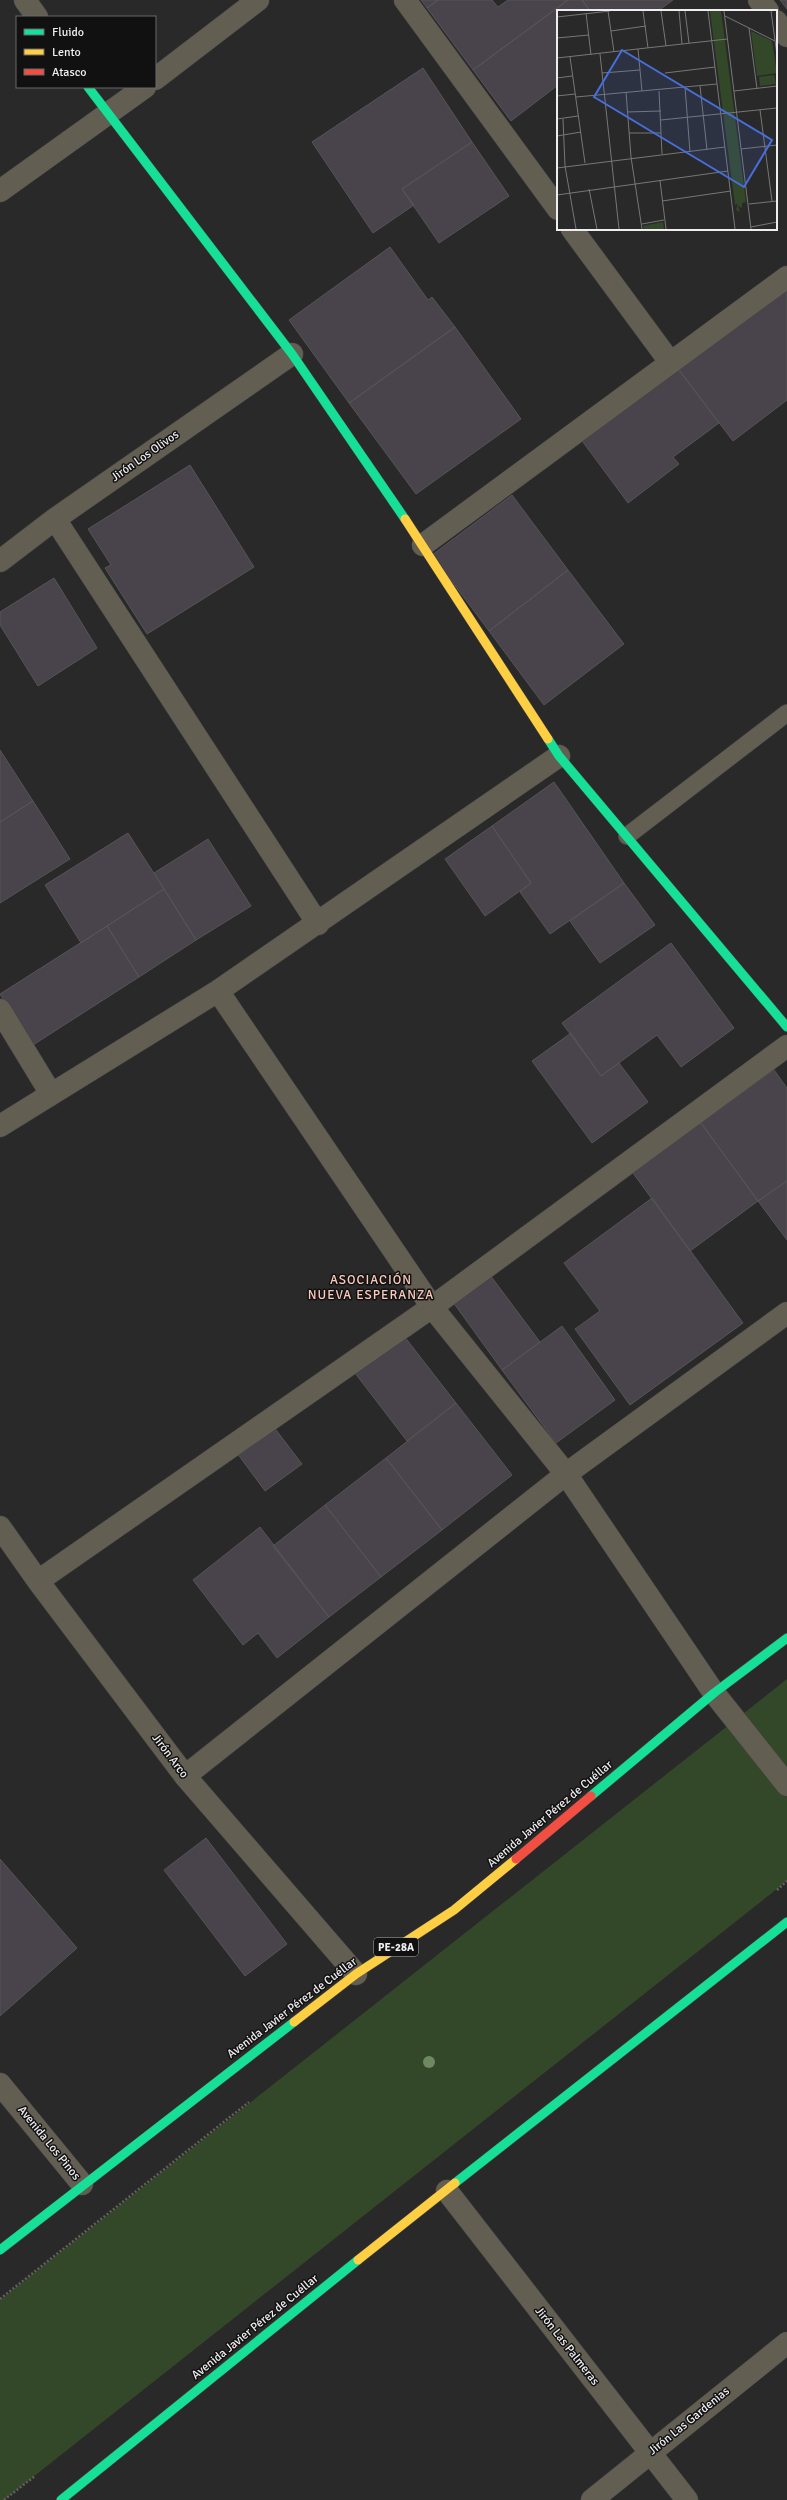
<svg xmlns="http://www.w3.org/2000/svg" width="787" height="2500" font-family="Signika,sans-serif">
  <style>
    .green { fill: #334828 }
    .building { fill: #49444b; stroke: #565556 }
    .lines { fill: none; stroke-linecap: round; stroke-linejoin: round }
    .lane-casing { stroke: #454445; stroke-width: 18 }
    .street-casing { stroke: #454445; stroke-width: 23 }
    .fast-casing { stroke: #454445; stroke-width: 10 }
    .slow-casing { stroke: #454445; stroke-width: 10 }
    .jam-casing { stroke: #454445; stroke-width: 10 }
    .path { stroke: #63605a; stroke-width: 2.5; stroke-dasharray: 2 2; stroke-linecap: butt }
    .lane { stroke: #635e52; stroke-width: 17 }
    .street { stroke: #635e52; stroke-width: 22 }
    .fast { stroke: #16e098; stroke-width: 9 }
    .slow { stroke: #ffcf43; stroke-width: 9 }
    .jam { stroke: #f24e42; stroke-width: 9 }
    .tree { fill: #6e8862 }
    .labels { text-anchor: middle; dominant-baseline: central; stroke-width: 3; stroke-linejoin: round; paint-order: stroke }
    .shield { fill: #121112; stroke: #adabad; stroke-width: 1 }
    .shield-label { font-size: 11px; font-weight: bold; fill: #efedef }
    .street-label { font-size: 12px; fill: #efedef; stroke: #121112 }
    .neighbourhood-label { font-size: 13px; letter-spacing: 1px; fill: #fbcabb; stroke: #121112 }
    .inset-road { fill: none; stroke: #787778; stroke-width: 1 }
    .view { fill: #476edd; fill-opacity: 0.15; stroke: #476edd; stroke-width: 2 }
    .inset-edge { fill: none; stroke: #efedef; stroke-width: 2 }
  </style>
  <rect width="100%" height="100%" fill="#292929"/>
  <path class="green" d="M 787,1679 L 787,1881 L 4,2500 L 0,2500 L 0,2300 Z"/>
  <path class="building" d="M 421,0 L 438,0 L 427,8 Z
    M 438,0 L 492,0 L 498,7 L 508,0 L 568,0 L 473,70 L 427,8 Z
    M 568,0 L 582,0 L 590,11 L 558,11 L 558,85 L 511,121 L 473,70 Z
    M 582,0 L 673,0 L 658,11 L 590,11 Z
    M 780,0 L 787,0 L 787,9 Z
    M 423,68 L 472,142 L 402,189 L 414,205 L 373,233 L 312,142 Z
    M 472,142 L 509,196 L 439,243 L 402,189 Z
    M 390,247 L 428,300 L 432,297 L 455,327 L 349,403 L 289,320 Z
    M 787,283 L 787,400 L 733,441 L 676,366 Z
    M 455,327 L 521,419 L 416,494 L 349,403 Z
    M 676,366 L 719,423 L 673,457 L 679,464 L 628,503 L 580,438 Z
    M 190,465 L 254,567 L 147,634 L 105,568 L 111,565 L 88,529 Z
    M 512,495 L 568,570 L 489,631 L 432,555 Z
    M 568,570 L 624,644 L 544,705 L 489,631 Z
    M 54,578 L 97,648 L 38,686 L 0,625 L 0,612 Z
    M 0,750 L 33,801 L 0,822 Z
    M 554,782 L 624,883 L 550,934 L 520,892 L 531,883 L 492,826 Z
    M 33,801 L 70,859 L 0,903 L 0,822 Z
    M 492,826 L 531,883 L 485,916 L 445,859 Z
    M 128,833 L 164,889 L 81,943 L 45,885 Z
    M 208,839 L 251,906 L 196,940 L 154,873 Z
    M 624,883 L 655,925 L 600,963 L 570,921 Z
    M 164,889 L 196,940 L 139,977 L 107,926 Z
    M 107,926 L 139,977 L 33,1045 L 0,994 Z
    M 671,943 L 734,1028 L 681,1067 L 657,1035 L 601,1076 L 562,1023 Z
    M 571,1033 L 601,1076 L 619,1063 L 648,1102 L 592,1143 L 532,1061 Z
    M 774,1070 L 787,1088 L 787,1181 L 758,1201 L 701,1123 Z
    M 701,1123 L 758,1201 L 690,1251 L 633,1173 Z
    M 787,1181 L 787,1240 L 758,1201 Z
    M 652,1198 L 743,1323 L 630,1405 L 575,1329 L 600,1311 L 564,1263 Z
    M 490,1275 L 540,1342 L 502,1370 L 453,1302 Z
    M 562,1326 L 615,1400 L 556,1443 L 502,1370 Z
    M 404,1336 L 456,1403 L 407,1441 L 355,1373 Z
    M 456,1403 L 512,1475 L 442,1530 L 386,1458 Z
    M 273,1426 L 302,1464 L 265,1491 L 237,1453 Z
    M 386,1458 L 442,1530 L 381,1577 L 325,1505 Z
    M 325,1505 L 381,1577 L 329,1617 L 273,1546 Z
    M 260,1527 L 329,1617 L 277,1658 L 258,1633 L 243,1645 L 193,1580 Z
    M 206,1838 L 287,1944 L 245,1976 L 164,1870 Z
    M 0,1859 L 77,1948 L 0,2016 Z"/>
  <g class="lines">
    <defs>
      <path id="lane" d="M 627,836 L 787,713"/>
      <path id="street" d="M 25,0 L 37,17
        M 405,0 L 558,209
        M 759,0 L 768,11
        M 776,21 L 787,36
        M 155,79 L 258,0
        M 0,191 L 145,87
        M 572,229 L 670,362
        M 55,519 L 318,924
        M 423,545 L 787,277
        M 0,561 L 55,519 L 292,354
        M 218,991 L 432,1307 L 566,1474 L 714,1693 L 787,1785
        M 0,1010 L 51,1094
        M 0,1126 L 218,991 L 559,756
        M 0,1527 L 38,1581 L 185,1776 L 356,1974
        M 38,1581 L 432,1307 L 787,1046
        M 185,1776 L 566,1474 L 787,1313
        M 0,2084 L 82,2184
        M 447,2191 L 687,2500
        M 592,2500 L 787,2343"/>
      <path id="fast" d="M 88,87 L 292,354 L 405,519
        M 548,739 L 559,756 L 787,1027
        M 591,1796 L 714,1693 L 787,1638
        M 455,2183 L 787,1922
        M 0,2250 L 294,2022
        M 61,2500 L 358,2260"/>
      <path id="slow" d="M 405,519 L 548,739
        M 294,2022 L 356,1974 L 454,1910 L 516,1859
        M 358,2260 L 455,2183"/>
      <path id="jam" d="M 516,1859 L 591,1796"/>
    </defs>
    <use href="#lane" class="lane-casing"/>
    <use href="#street" class="street-casing"/>
    <use href="#fast" class="fast-casing"/>
    <use href="#slow" class="slow-casing"/>
    <use href="#jam" class="jam-casing"/>
    <path class="path" d="M 777,1890 L 787,1881
      M 0,2299 L 249,2102
      M 4,2500 L 35,2476"/>
    <use href="#lane" class="lane"/>
    <use href="#street" class="street"/>
    <use href="#fast" class="fast"/>
    <use href="#slow" class="slow"/>
    <use href="#jam" class="jam"/>
  </g>
  <circle class="tree" cx="429" cy="2062" r="6"/>
  <g class="labels">
    <rect class="shield" x="374" y="1938" width="44" height="18" rx="3"/>
    <g class="shield-label">
      <text x="396" y="1947">PE-28A</text>
    </g>
    <g class="street-label">
      <text transform="translate(145 456) rotate(-35)">Jirón Los Olivos</text>
      <text transform="translate(170 1756) rotate(53)">Jirón Arco</text>
      <text transform="translate(550 1814) rotate(-40)">Avenida Javier Pérez de Cuéllar</text>
      <text transform="translate(292 2008) rotate(-37)">Avenida Javier Pérez de Cuéllar</text>
      <text transform="translate(49 2143) rotate(51)">Avenida Los Pinos</text>
      <text transform="translate(255 2327) rotate(-39)">Avenida Javier Pérez de Cuéllar</text>
      <text transform="translate(567 2346) rotate(52)">Jirón Las Palmeras</text>
      <text transform="translate(689 2421) rotate(-39)">Jirón Las Gardenias</text>
    </g>
    <g class="neighbourhood-label">
      <text x="371" y="1280">ASOCIACIÓN<tspan x="371" dy="15">NUEVA ESPERANZA</tspan></text>
    </g>
  </g>
  <g transform="translate(557 10)">
    <rect width="220" height="220" fill="#292929"/>
    <path d="M 153,1 L 164,1 L 189,192 L 185,193 L 185,198 L 181,196 L 183,202 L 179,200 L 181,194 L 178,195 ZM 194,21 L 215,31 L 220,63 L 200,66 ZM 217,65 L 219,74 L 203,76 L 202,67 ZM 106,212 L 107,219 L 87,219 L 86,216 Z" fill="#334828"/>
    <path class="inset-road" d="M 51,1 L 57,42M 86,1 L 91,38M 104,1 L 109,36M 122,1 L 125,34M 128,1 L 132,33M 151,1 L 178,219M 167,1 L 194,219M 214,1 L 220,45M 29,3 L 34,45M 168,6 L 218,31M 0,7 L 53,1M 192,18 L 200,79M 54,21 L 89,16M 0,28 L 32,25M 81,39 L 85,81M 43,44 L 62,219M 13,47 L 28,153M 0,48 L 170,29M 45,63 L 83,60M 108,63 L 158,57M 0,68 L 15,66M 143,76 L 150,140M 128,77 L 133,142M 102,81 L 105,144M 177,81 L 220,76M 69,82 L 74,147 L 85,219M 0,86 L 18,84M 19,87 L 160,74M 203,100 L 215,191M 70,102 L 104,101M 0,109 L 21,106M 6,109 L 8,156 L 19,219M 104,110 L 220,98M 72,123 L 104,123M 0,126 L 24,122M 184,139 L 220,135M 0,158 L 168,137M 103,171 L 109,219M 32,179 L 40,219M 0,185 L 171,161M 105,191 L 174,181M 192,194 L 220,191M 85,214 L 107,210M 194,217 L 220,212"/>
    <path class="view" d="M 65,40 L 215,130 L 187,177 L 37,87 Z"/>
    <rect width="220" height="220" class="inset-edge"/>
  </g>
  <rect x="16" y="16" width="140" height="72" fill="#121112" stroke="#6a696a"/>
  <rect x="24" y="29" width="20" height="6" fill="#16e098" stroke="#6a696a"/>
  <text x="52" y="36" font-size="12" fill="#efedef">Fluido</text>
  <rect x="24" y="49" width="20" height="6" fill="#ffcf43" stroke="#6a696a"/>
  <text x="52" y="56" font-size="12" fill="#efedef">Lento</text>
  <rect x="24" y="69" width="20" height="6" fill="#f24e42" stroke="#6a696a"/>
  <text x="52" y="76" font-size="12" fill="#efedef">Atasco</text>
</svg>
